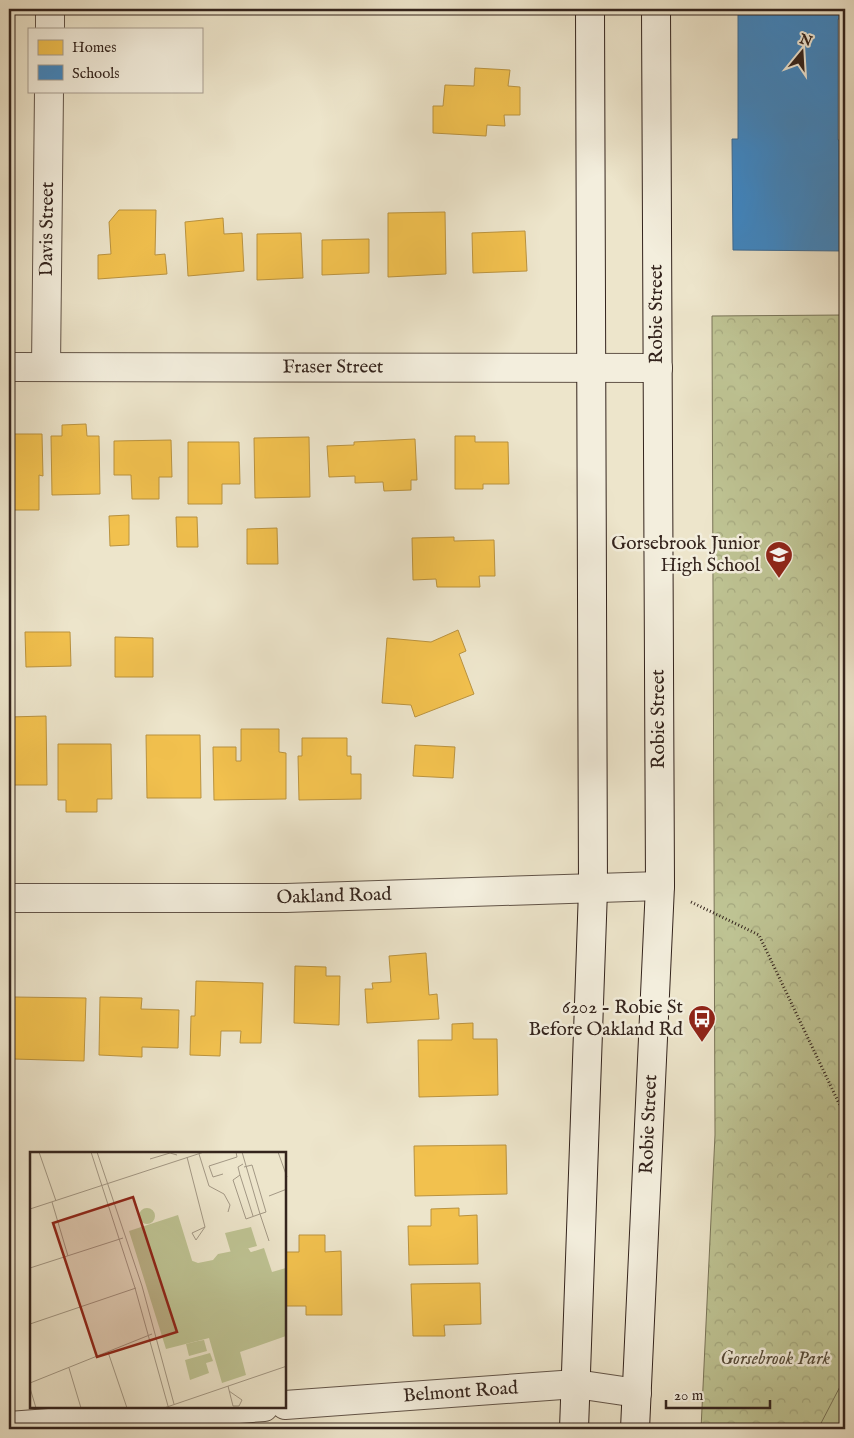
<svg xmlns="http://www.w3.org/2000/svg" width="854" height="1438" font-family="'IM FELL English',serif">
  <style>
    .park { fill: url(#park-crowns); stroke: #797458 }
    .pitch { fill: #bec393; stroke: #797458 }
    .homes { fill: #f2c14e; stroke: #b9923f }
    .schools { fill: #3f88c5; stroke: #3c6a93 }
    .lines { fill: none; stroke-linecap: round; stroke-linejoin: round }
    .street-casing { stroke: #625448; stroke-width: 30 }
    .secondary-casing { stroke: #34241d; stroke-width: 30 }
    .path { stroke: #34241d; stroke-width: 3; stroke-dasharray: 1 2.5; stroke-linecap: butt }
    .street { stroke: #f3eedd; stroke-width: 28 }
    .secondary { stroke: #f3eedd; stroke-width: 28 }
    .labels { text-anchor: middle; dominant-baseline: central; stroke-width: 5; stroke-linejoin: round; paint-order: stroke }
    .street-label { font-size: 19px; fill: #34241d; stroke: #f3eedd }
    .poi-label { font-size: 19px; fill: #34241d; stroke: #f3eedd; text-anchor: end }
    .park-label { font-size: 19px; font-style: italic; fill: #564c3a; stroke: #f3eedd }
    .inset-road { fill: none; stroke: #a39885; stroke-width: 1 }
    .view { fill: #8f2418; fill-opacity: 0.15; stroke: #8f2418; stroke-width: 2.5 }
    .inset-edge { fill: none; stroke: #34241d; stroke-width: 2.5 }
  </style>
  <defs>
    <pattern id="park-crowns" width="20" height="18" patternUnits="userSpaceOnUse" patternTransform="scale(1.25)"><rect width="20" height="18" fill="#bec393"/><path d="M2 6a3 3 0 1 1 6 0M12 15a3 3 0 1 1 6 0" fill="none" stroke="#a4a77e"/></pattern>
  </defs>
  <rect width="100%" height="100%" fill="#ede5cb"/>
  <filter id="stains"><feTurbulence type="fractalNoise" baseFrequency=".004" numOctaves="4"/><feColorMatrix values="0 0 0 0 .2 0 0 0 0 .09 0 0 0 0 .02 0 0 0 .5 -.17"/></filter>
  <radialGradient id="worn" r=".72"><stop offset=".6" stop-color="#630" stop-opacity="0"/><stop offset="1" stop-color="#630" stop-opacity=".3"/></radialGradient>
  <path class="park" d="M 845,315 L 845,1429 L 701,1429 L 715,1135 L 712,316 Z"/>
  <path class="pitch" d="M 845,1377 L 845,1429 L 818,1429 Z"/>
  <path class="homes" d="M 475,68 L 510,70 L 508,86 L 520,87 L 520,115 L 504,115 L 505,126 L 487,125 L 486,136 L 433,133 L 433,106 L 443,106 L 445,85 L 474,86 Z
    M 119,210 L 156,210 L 155,255 L 165,254 L 167,274 L 98,279 L 98,255 L 111,254 L 109,222 Z
    M 445,212 L 446,274 L 388,277 L 388,213 Z
    M 223,218 L 224,234 L 242,233 L 244,271 L 188,276 L 185,222 Z
    M 525,231 L 527,271 L 473,273 L 472,233 Z
    M 301,233 L 303,278 L 257,280 L 257,234 Z
    M 369,239 L 369,273 L 322,275 L 322,240 Z
    M 86,424 L 87,436 L 99,436 L 100,494 L 52,495 L 51,436 L 62,436 L 62,425 Z
    M 9,434 L 42,434 L 43,476 L 39,475 L 39,510 L 9,510 Z
    M 455,436 L 475,436 L 475,442 L 508,442 L 509,484 L 483,484 L 483,489 L 455,489 Z
    M 309,437 L 310,497 L 255,498 L 254,438 Z
    M 415,439 L 417,480 L 411,480 L 411,490 L 384,491 L 383,482 L 355,483 L 355,476 L 329,477 L 327,446 L 354,445 L 354,442 Z
    M 171,440 L 172,477 L 159,477 L 159,499 L 132,499 L 131,475 L 114,475 L 114,441 Z
    M 188,442 L 239,442 L 240,484 L 222,484 L 222,504 L 188,504 Z
    M 129,515 L 129,545 L 110,546 L 109,516 Z
    M 176,517 L 197,517 L 198,547 L 177,547 Z
    M 277,528 L 278,564 L 247,564 L 247,529 Z
    M 454,537 L 454,541 L 494,540 L 495,576 L 479,576 L 480,587 L 437,587 L 436,579 L 413,580 L 412,538 Z
    M 458,630 L 466,651 L 459,654 L 474,694 L 415,717 L 411,705 L 382,703 L 387,638 L 431,642 Z
    M 25,632 L 70,632 L 71,666 L 26,667 Z
    M 115,637 L 153,638 L 153,677 L 115,677 Z
    M 46,716 L 47,785 L 12,785 L 12,795 L 9,795 L 9,717 Z
    M 241,729 L 279,729 L 279,752 L 286,753 L 286,799 L 214,800 L 213,747 L 236,747 L 236,761 L 241,761 Z
    M 146,735 L 200,735 L 201,798 L 147,798 Z
    M 302,738 L 347,738 L 347,756 L 351,756 L 351,774 L 361,774 L 361,799 L 299,800 L 298,756 L 302,756 Z
    M 58,744 L 111,744 L 112,799 L 97,799 L 97,812 L 66,812 L 66,800 L 58,800 Z
    M 415,745 L 455,747 L 453,778 L 413,776 Z
    M 426,953 L 429,995 L 437,994 L 439,1019 L 367,1023 L 365,989 L 373,989 L 372,983 L 391,982 L 389,956 Z
    M 295,966 L 326,967 L 326,976 L 340,976 L 339,1025 L 294,1023 Z
    M 196,981 L 263,983 L 261,1043 L 240,1043 L 241,1031 L 221,1031 L 220,1056 L 190,1055 L 191,1016 L 195,1016 Z
    M 14,997 L 86,998 L 84,1061 L 13,1059 Z
    M 100,997 L 142,998 L 141,1009 L 179,1010 L 178,1048 L 142,1047 L 142,1057 L 99,1055 Z
    M 473,1023 L 473,1039 L 497,1039 L 498,1095 L 419,1097 L 418,1040 L 452,1040 L 452,1024 Z
    M 506,1145 L 507,1194 L 415,1196 L 414,1146 Z
    M 459,1208 L 459,1216 L 477,1215 L 478,1264 L 409,1265 L 408,1226 L 431,1226 L 431,1209 Z
    M 299,1235 L 325,1235 L 325,1252 L 341,1251 L 342,1315 L 306,1315 L 306,1306 L 285,1306 L 285,1252 L 299,1252 Z
    M 480,1283 L 481,1324 L 444,1325 L 445,1336 L 413,1336 L 411,1284 Z
    M 9,1294 L 11,1294 L 10,1335 L 9,1335 Z"/>
  <path class="schools" d="M 738,9 L 845,9 L 845,19 L 838,19 L 838,140 L 845,140 L 845,251 L 733,250 L 732,139 L 738,139 Z"/>
  <g class="lines">
    <defs>
      <g id="street">
        <path d="M 50,29 L 50,9"/>
        <path id="s1" d="M 9,367 L 658,368"/>
        <path id="s2" d="M 46,367 L 49,91"/>
        <path id="s3" d="M 9,898 L 286,898 L 660,886"/>
        <path id="s4" d="M 285,1405 L 576,1384 L 637,1393"/>
        <path d="M 9,1426 L 264,1407"/>
      </g>
      <g id="secondary">
        <path d="M 574,1429 L 593,890 L 590,9"/>
        <path id="s5" d="M 635,1429 L 660,886 L 656,9"/>
      </g>
    </defs>
    <use href="#street" class="street-casing"/>
    <use href="#secondary" class="secondary-casing"/>
    <path class="path" d="M 691,902 L 759,935 L 845,1116"/>
    <use href="#street" class="street"/>
    <use href="#secondary" class="secondary"/>
  </g>
  <defs>
    <symbol id="school-pin" viewBox="-11 -11 22 30"><path d="M0 17L-7.5 6A9.5 9.5 0 1 1 7.5 6Z" fill="#8f2418" stroke="#f3eedd"/><path d="M0-5L7-2L0 1L-7-2ZM-4 1L0 2.5L4 1V4Q0 6-4 4Z" fill="#fff"/></symbol>
    <symbol id="bus-pin" viewBox="-11 -11 22 30"><path d="M0 17L-7.5 6A9.5 9.5 0 1 1 7.5 6Z" fill="#8f2418" stroke="#f3eedd"/><path d="M-5-6H5V4H4V6H2V4H-2V6H-4V4H-5ZM-3.5-4V0h7V-4ZM-3.5 1.2v1.5H-2V1.2ZM2 1.2v1.5H3.5V1.2Z" fill="#fff"/></symbol>
  </defs>
  <g fill-rule="evenodd">
    <use href="#school-pin" x="763" y="539" width="32" height="43"/>
    <use href="#bus-pin" x="686" y="1003" width="32" height="43"/>
  </g>
  <g class="labels">
    <g class="street-label">
      <text stroke="none"><textPath href="#s2" startOffset="138">Davis Street</textPath></text>
      <text transform="translate(657 314) rotate(-90)">Robie Street</text>
      <text stroke="none"><textPath href="#s1" startOffset="324">Fraser Street</textPath></text>
      <text transform="translate(659 719) rotate(-90)">Robie Street</text>
      <text stroke="none"><textPath href="#s3" startOffset="325">Oakland Road</textPath></text>
      <text stroke="none"><textPath href="#s5" startOffset="305">Robie Street</textPath></text>
      <text stroke="none"><textPath href="#s4" startOffset="176">Belmont Road</textPath></text>
    </g>
    <g class="poi-label">
      <text x="760" y="544">Gorsebrook Junior<tspan x="760" dy="22">High School</tspan></text>
      <text x="683" y="1008">6202 - Robie St<tspan x="683" dy="22">Before Oakland Rd</tspan></text>
    </g>
    <g class="park-label">
      <text x="775" y="1359">Gorsebrook Park</text>
    </g>
  </g>
  <g transform="translate(30 1152)">
    <rect width="256" height="256" fill="#ede5cb"/>
    <path d="M 218,96 L 222,102 L 164,120 L 160,108 L 168,111 L 183,108 L 188,102 Z" fill="#bec393"/>
    <path d="M 148,63 L 165,118 L 234,96 L 242,120 L 256,116 L 256,184 L 210,200 L 216,223 L 192,231 L 179,186 L 136,197 L 99,79 ZM 221,75 L 227,94 L 201,101 L 195,81 ZM 180,201 L 183,209 L 176,211 L 179,221 L 160,228 L 155,208 Z" fill="#bec393"/>
    <path d="M109 64a8 8 0 1 1 16 0a8 8 0 1 1-16 0ZM 166,121 L 190,132 L 175,158 L 165,156 L 159,149 L 159,127 ZM 256,148 L 256,180 L 219,192 L 209,164 ZM 146,164 L 171,168 L 168,189 L 174,188 L 177,199 L 159,204 L 156,192 L 168,189 L 142,184 Z" fill="#bec393"/>
    <path class="inset-road" d="M 9,0 L 26,49M 61,0 L 105,136 L 138,254M 67,0 L 112,134 L 144,252M 212,0 L 230,62 L 216,67 L 203,28 L 210,23 L 208,15 L 213,12M 248,0 L 257,25M 169,2 L 179,34 L 194,42 L 200,53 L 198,60M 157,5 L 175,75 L 166,88 L 162,81 L 175,75M 120,7 L 140,1 L 147,3M 214,15 L 222,13 L 236,60 L 230,62 L 239,89M 193,22 L 183,25 L 179,14 L 207,5 L 206,0M 210,23 L 223,64M 239,44 L 257,37M 22,50 L 38,104M 0,57 L 174,0M 0,116 L 93,86M 0,172 L 106,136M 78,200 L 97,256M 39,216 L 51,256M 0,231 L 122,182M 198,234 L 203,254 L 209,254 L 212,248 L 199,239M 0,236 L 6,256M 134,256 L 257,214"/>
    <path class="view" d="M 103,45 L 147,180 L 67,205 L 23,71 Z"/>
    <rect width="256" height="256" class="inset-edge"/>
  </g>
  <rect width="854" height="1438" fill="none" stroke="#ede5cb" stroke-width="30"/>
  <rect x="10" y="10" width="834" height="1418" fill="none" stroke="#34241d" stroke-width="2.5"/>
  <rect x="15" y="15" width="824" height="1408" fill="none" stroke="#34241d"/>
  <rect x="28" y="28" width="175" height="65" fill="#f3eedd" stroke="#a79d90"/>
  <rect x="38" y="40" width="25" height="15" fill="#f2c14e" stroke="#a79d90"/>
  <text x="72" y="52" font-size="15" fill="#34241d">Homes</text>
  <rect x="38" y="65" width="25" height="15" fill="#3f88c5" stroke="#a79d90"/>
  <text x="72" y="78" font-size="15" fill="#34241d">Schools</text>
  <g transform="translate(802 52) rotate(18)" stroke="#f3eedd" stroke-width="4" paint-order="stroke">
  <path d="M0-4L9 19L0 12L-9 19Z" fill="#34241d"/>
  <text y="-8" font-size="14" font-weight="bold" text-anchor="middle" fill="#34241d">N</text>
  </g>
  <path d="M666 1400v8h104v-8" fill="none" stroke="#34241d" stroke-width="2.5"/>
  <text x="674" y="1400" font-size="15" fill="#34241d" stroke="#f3eedd" stroke-width="4" paint-order="stroke">20 m</text>
  <rect width="100%" height="100%" filter="url(#stains)"/>
  <rect width="100%" height="100%" fill="url(#worn)"/>
</svg>
